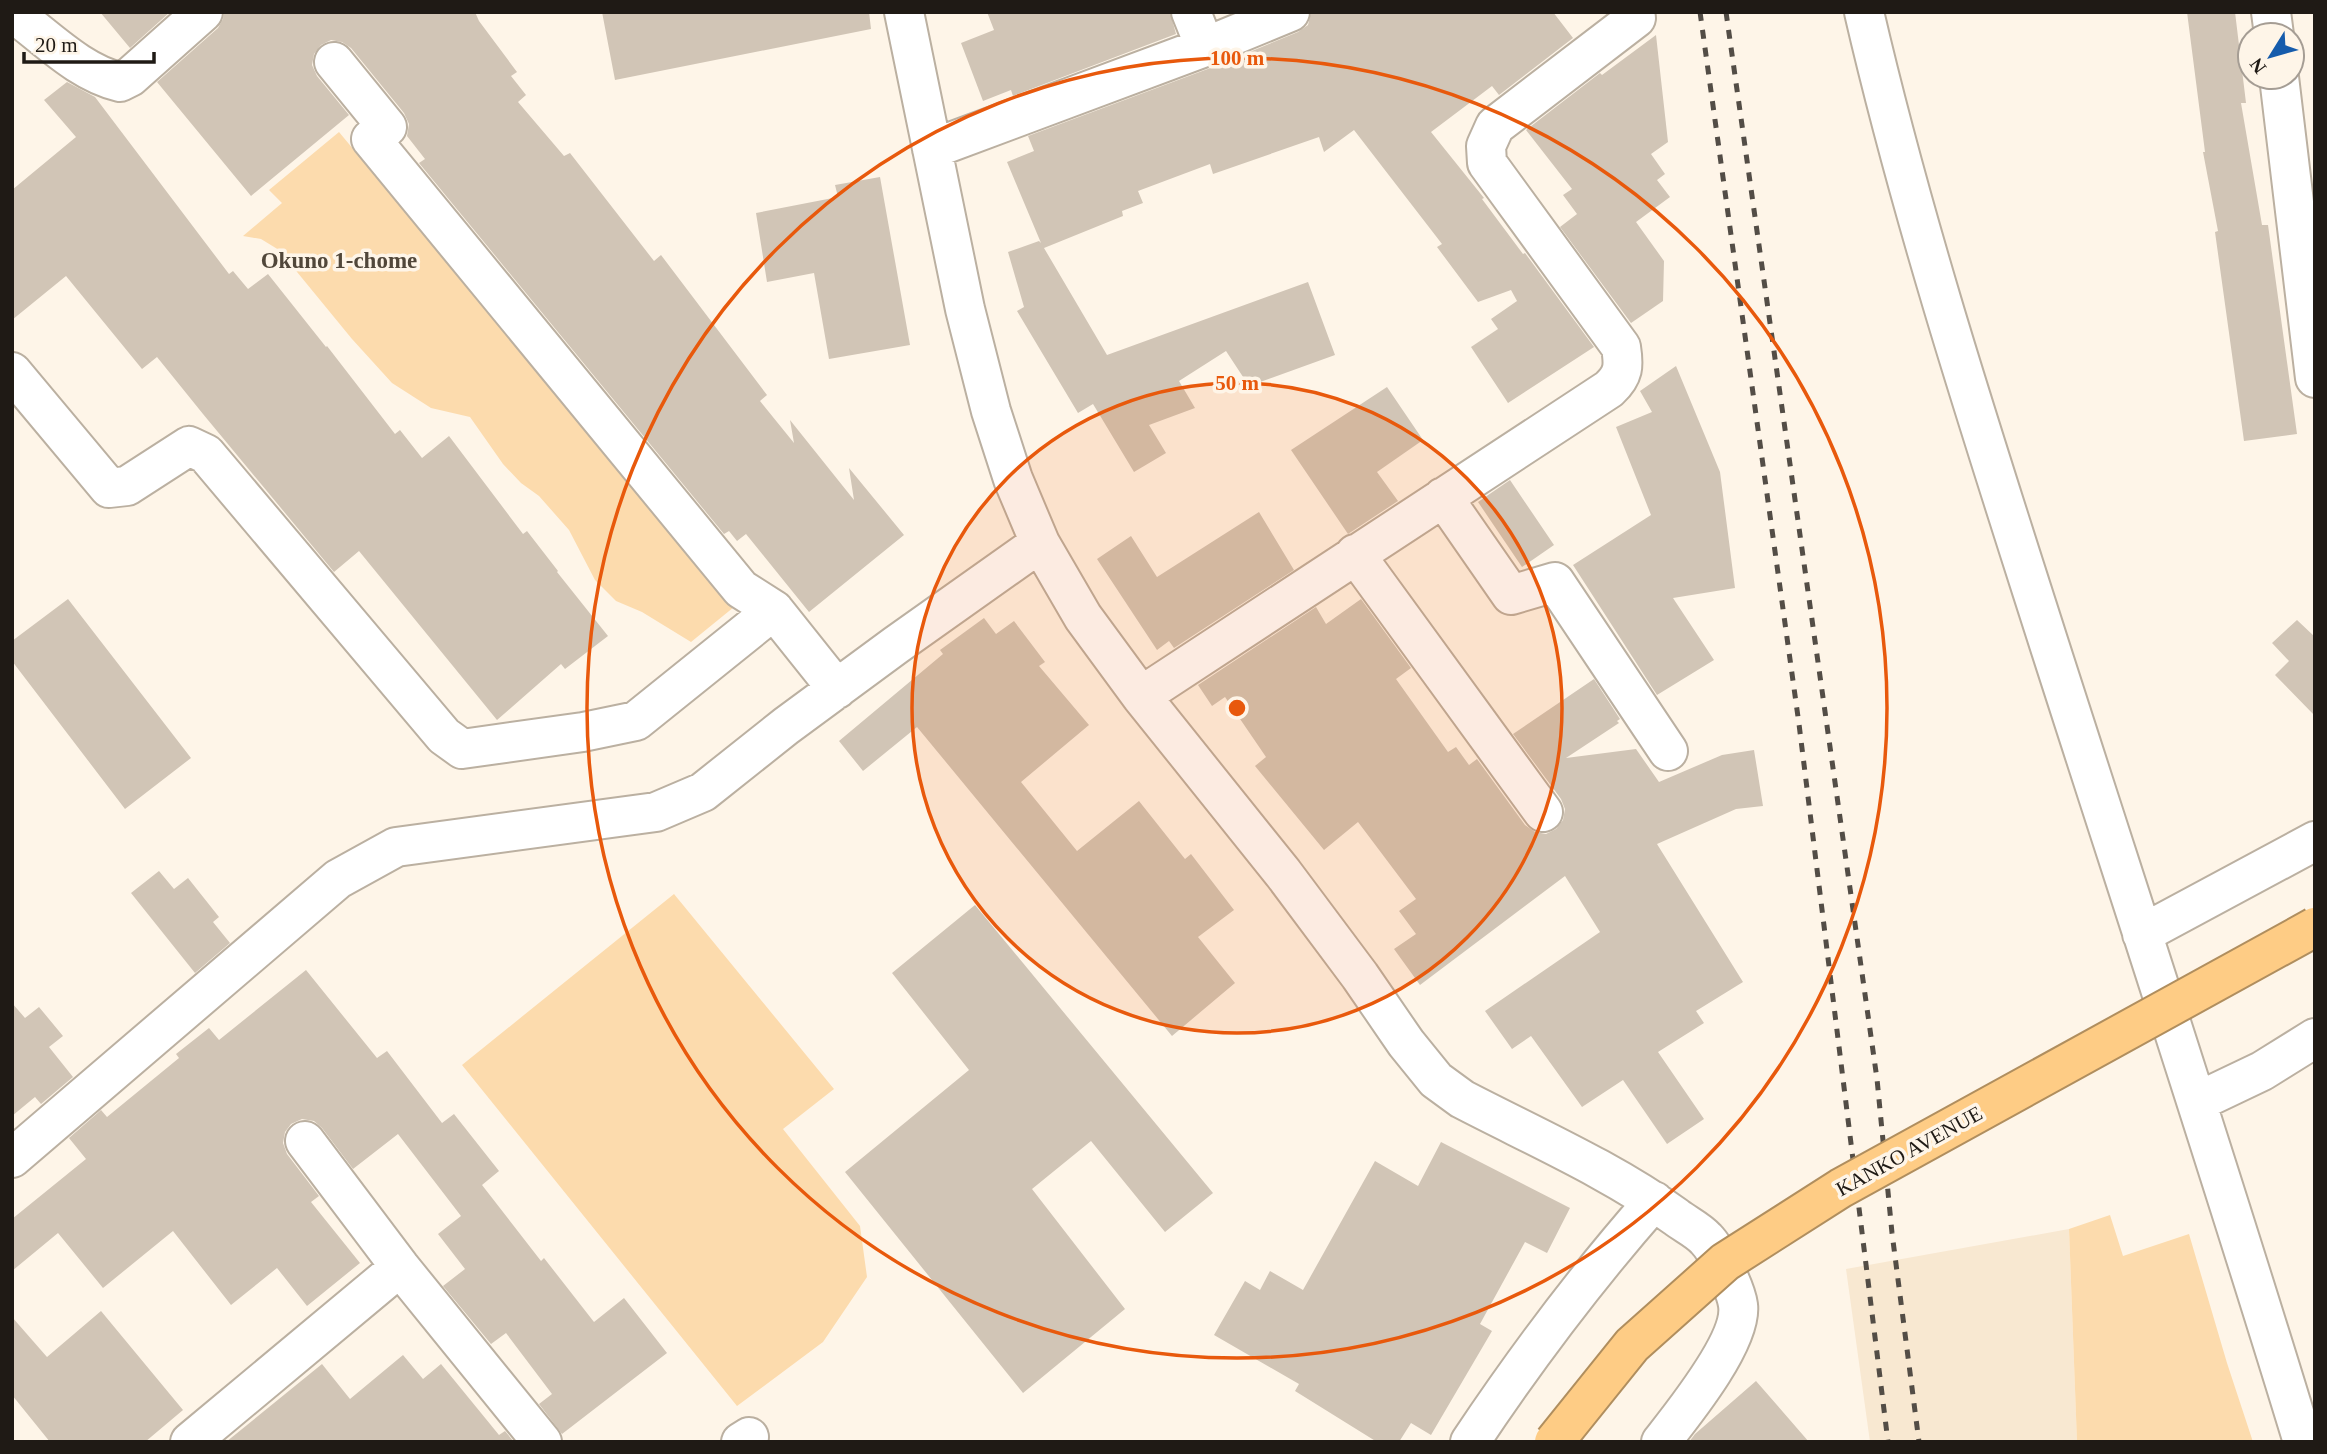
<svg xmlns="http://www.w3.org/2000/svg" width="2327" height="1454" font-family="'Times New Roman',serif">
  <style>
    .built { fill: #f8e8d1 }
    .green { fill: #fcdbad }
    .building { fill: #d1c5b6 }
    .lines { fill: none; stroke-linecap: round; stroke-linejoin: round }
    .minor-casing { stroke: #bbb0a1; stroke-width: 42 }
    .minor { stroke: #fff; stroke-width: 38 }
    .rail { stroke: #534d46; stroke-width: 5; stroke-dasharray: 9 9; stroke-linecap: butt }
    .highway-bridge-casing { stroke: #b08e5e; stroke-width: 42; stroke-linecap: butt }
    .highway-bridge { stroke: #fecc85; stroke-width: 38 }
    .ring { fill: none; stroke: #e8590c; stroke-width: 3.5 }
    .labels { text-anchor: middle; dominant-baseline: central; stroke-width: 7; stroke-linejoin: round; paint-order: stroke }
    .street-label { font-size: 21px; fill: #1f1a15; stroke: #fef5e8 }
    .neighbourhood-label { font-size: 23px; font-weight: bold; fill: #51473a; stroke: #fef5e8 }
    .centre { fill: #e8590c; stroke: #fef5e8; stroke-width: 3.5 }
    .ring-label { font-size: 21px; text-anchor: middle; font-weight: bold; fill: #e8590c; stroke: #fef5e8; stroke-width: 7; stroke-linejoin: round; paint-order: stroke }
  </style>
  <rect width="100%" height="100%" fill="#fef5e8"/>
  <path class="built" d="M 2069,1229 L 2077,1442 L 1870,1442 L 1846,1269 Z"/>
  <path class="green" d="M 339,132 L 734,607 L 691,642 L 642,612 L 616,601 L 595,580 L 569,530 L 539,496 L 521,483 L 503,464 L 470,417 L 431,408 L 392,383 L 352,339 L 279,250 L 261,239 L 243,236 L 282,203 L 269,190 Z
    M 674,894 L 834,1089 L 783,1129 L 860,1226 L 867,1277 L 823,1342 L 737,1406 L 462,1065 Z
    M 2110,1215 L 2123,1256 L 2189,1234 L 2227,1363 L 2253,1442 L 2077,1442 L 2069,1229 Z"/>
  <path class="building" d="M 100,12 L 170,12 L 130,48 Z
    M 224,12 L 475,12 L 479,21 L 517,72 L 511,76 L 526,95 L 518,102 L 564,156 L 570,153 L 654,261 L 661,255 L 767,395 L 760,401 L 794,443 L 790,420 L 854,500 L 849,468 L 904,535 L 809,612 L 746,534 L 737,541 L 729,531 L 724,534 L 419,163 L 425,159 L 407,136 L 409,124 L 404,113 L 351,48 L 342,42 L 331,40 L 321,45 L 314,54 L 312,65 L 317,76 L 349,115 L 251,196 L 157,82 L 218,28 L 223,19 Z
    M 602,12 L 869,12 L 871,29 L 615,80 Z
    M 987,12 L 1170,12 L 1176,34 L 1013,96 L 1011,90 L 983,101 L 961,43 L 994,30 Z
    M 1311,12 L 1553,12 L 1573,38 L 1499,95 L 1492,86 L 1431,132 L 1484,198 L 1482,199 L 1523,254 L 1525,253 L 1594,347 L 1508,403 L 1471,347 L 1498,329 L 1491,319 L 1517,301 L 1511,290 L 1478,302 L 1437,247 L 1442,244 L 1354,130 L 1324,152 L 1319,137 L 1213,174 L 1210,164 L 1138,191 L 1143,203 L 1122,211 L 1123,216 L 1044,248 L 1107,355 L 1308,282 L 1335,355 L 1249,386 L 1226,351 L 1179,381 L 1195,408 L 1149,425 L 1166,453 L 1134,472 L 1093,404 L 1078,413 L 1017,311 L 1024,307 L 1008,252 L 1039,241 L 1041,243 L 1007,162 L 1034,151 L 1028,136 L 1213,67 L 1298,32 L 1308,25 Z
    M 2187,12 L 2235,12 L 2246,103 L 2241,103 L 2262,225 L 2268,225 L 2297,434 L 2244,441 L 2215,232 L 2218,231 L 2203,152 L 2205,152 Z
    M 1656,35 L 1668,142 L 1651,154 L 1665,174 L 1657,180 L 1670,197 L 1636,222 L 1664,261 L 1663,301 L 1631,323 L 1560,227 L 1577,214 L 1563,195 L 1572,189 L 1526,130 L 1600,73 L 1602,75 Z
    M 67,82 L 95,97 L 229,274 L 233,271 L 248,289 L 268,274 L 326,347 L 327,346 L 395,434 L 400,430 L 422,458 L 449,436 L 523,534 L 527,531 L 558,571 L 557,572 L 608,636 L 565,669 L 561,664 L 497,720 L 359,551 L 334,572 L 203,414 L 157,357 L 142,369 L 66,276 L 12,320 L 12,190 L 76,137 L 44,100 Z
    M 880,177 L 910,345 L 829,359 L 814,273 L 767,282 L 756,213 L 838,197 L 835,185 Z
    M 1676,366 L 1720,472 L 1735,588 L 1673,598 L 1714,660 L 1657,695 L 1573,565 L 1651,515 L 1616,427 L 1652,412 L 1640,391 Z
    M 1387,387 L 1423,440 L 1377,472 L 1398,501 L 1348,534 L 1291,450 Z
    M 1510,480 L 1554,545 L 1522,567 L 1478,502 Z
    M 1259,512 L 1294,570 L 1174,648 L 1169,641 L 1157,650 L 1097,559 L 1131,536 L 1157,577 Z
    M 68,599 L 191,758 L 125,809 L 12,661 L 12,641 Z
    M 1361,599 L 1411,668 L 1396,679 L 1448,752 L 1456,747 L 1469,765 L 1477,759 L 1525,825 L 1535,832 L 1546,834 L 1556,829 L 1563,820 L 1565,809 L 1561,799 L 1513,734 L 1594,679 L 1620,719 L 1617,721 L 1619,723 L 1566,758 L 1636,749 L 1659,782 L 1722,755 L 1754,750 L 1763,806 L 1736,809 L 1657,844 L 1743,982 L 1696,1011 L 1704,1023 L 1658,1052 L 1704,1119 L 1667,1144 L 1623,1080 L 1582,1107 L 1531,1036 L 1512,1049 L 1485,1011 L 1600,932 L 1565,876 L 1420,985 L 1394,949 L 1416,934 L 1399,911 L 1416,899 L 1358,822 L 1324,850 L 1255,766 L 1266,757 L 1225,697 L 1212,706 L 1198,685 L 1316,607 L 1326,624 Z
    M 984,618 L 996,634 L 1014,621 L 1045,662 L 1039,666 L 1089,725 L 1021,782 L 1077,851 L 1139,801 L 1185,859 L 1191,854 L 1234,910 L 1198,937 L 1235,983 L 1172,1036 L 917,727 L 863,771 L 839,741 L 943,654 L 940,650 Z
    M 2297,620 L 2315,637 L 2315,716 L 2275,675 L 2289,661 L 2272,643 Z
    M 159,871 L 174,889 L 188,878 L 219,917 L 213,922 L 230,943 L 195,973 L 131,893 Z
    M 975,905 L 1213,1193 L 1165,1232 L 1091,1141 L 1032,1189 L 1125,1309 L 1023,1393 L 845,1172 L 969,1070 L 892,973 Z
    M 306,970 L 377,1058 L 387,1051 L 442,1123 L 454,1114 L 499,1171 L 482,1185 L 541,1261 L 544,1258 L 594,1322 L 624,1298 L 667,1353 L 562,1434 L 539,1404 L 552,1394 L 506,1333 L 491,1344 L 443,1286 L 465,1269 L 438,1234 L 461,1216 L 398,1134 L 353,1169 L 322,1128 L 314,1121 L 302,1119 L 291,1124 L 285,1132 L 283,1143 L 287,1154 L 319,1196 L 311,1202 L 360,1263 L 307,1306 L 277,1268 L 231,1305 L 173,1231 L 103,1288 L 58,1233 L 12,1271 L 12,1219 L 86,1159 L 69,1138 L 101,1110 L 107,1117 L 179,1058 L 176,1054 L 209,1028 L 219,1040 Z
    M 12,1003 L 25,1018 L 39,1007 L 63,1036 L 49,1047 L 73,1077 L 41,1104 L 35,1097 L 12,1116 Z
    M 1441,1142 L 1570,1208 L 1547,1253 L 1525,1242 L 1480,1324 L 1492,1331 L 1431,1435 L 1411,1423 L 1399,1442 L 1377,1442 L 1295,1391 L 1299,1384 L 1214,1335 L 1245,1281 L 1260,1290 L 1270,1271 L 1303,1290 L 1375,1161 L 1418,1186 Z
    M 101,1311 L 183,1410 L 145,1442 L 50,1442 L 12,1395 L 12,1317 L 47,1357 Z
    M 403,1355 L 423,1379 L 441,1364 L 499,1435 L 505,1431 L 514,1442 L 226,1442 L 322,1364 L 350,1399 Z
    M 1756,1381 L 1809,1442 L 1689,1442 L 1695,1434 Z"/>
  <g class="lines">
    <defs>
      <path id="minor" d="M 904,12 L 965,309 L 991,411 L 1013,479 L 1040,543 L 1083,617 L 1141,696 L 1283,873 L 1360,976 L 1406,1043 L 1436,1080 L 1462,1099 C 1533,1136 1611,1170 1676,1217 C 1685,1224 1698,1230 1706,1239 C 1717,1250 1736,1290 1738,1305 C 1743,1340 1683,1414 1661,1442
        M 1191,12 L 1205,47
        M 1864,12 C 1914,227 1983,437 2050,647 C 2135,912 2222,1176 2303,1442
        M 2271,12 L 2274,35
        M 18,17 C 49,40 81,73 120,82 L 130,77 L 203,12
        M 334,62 L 387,127 L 371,139 L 741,589 L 774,610 L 837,689
        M 2279,77 L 2315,378
        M 932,149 L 1205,47 L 1290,12
        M 12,372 L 109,488 L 127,486 L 189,446 L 206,454 L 444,736 L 462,749 L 583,732 L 636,721 L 774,610
        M 1443,497 L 1511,595 L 1555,582 L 1668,751
        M 1355,554 L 1543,812
        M 1141,696 L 1609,389 C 1624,375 1624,366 1621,347 L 1487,163 L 1486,146 L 1495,126 L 1636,18
        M 2142,934 L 2315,841
        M 2197,1102 L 2262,1071 L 2315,1038
        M 305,1141 L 400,1267 L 542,1442
        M 12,1158 L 338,879 L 396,847 L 656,812 L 703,792 L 786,726 L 896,645 L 1040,543
        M 190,1442 L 400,1267
        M 741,1442 L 749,1437
        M 1470,1442 C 1526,1358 1587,1277 1654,1201"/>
    </defs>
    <use href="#minor" class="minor-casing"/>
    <use href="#minor" class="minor"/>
    <path class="rail" d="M 1700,12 L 1799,724 L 1888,1442
      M 1726,12 L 1877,1079 L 1892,1233 L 1919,1442"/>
    <defs>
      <path id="highway-bridge" d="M 1554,1442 L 1632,1345 L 1725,1262 L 1841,1188 L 2315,927"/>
    </defs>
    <use href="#highway-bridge" class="highway-bridge-casing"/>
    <use href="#highway-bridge" class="highway-bridge"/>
  </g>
  <circle cx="1237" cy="708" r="325" fill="#e8590c" fill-opacity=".12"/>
  <g class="ring">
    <circle cx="1237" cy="708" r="325"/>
    <circle cx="1237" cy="708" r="650"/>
  </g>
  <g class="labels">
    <g class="street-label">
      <text transform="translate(1909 1151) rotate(-29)">KANKO AVENUE</text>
    </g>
    <g class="neighbourhood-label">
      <text x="339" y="260">Okuno 1-chome</text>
    </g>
  </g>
  <circle cx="1237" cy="708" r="10" class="centre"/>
  <g class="ring-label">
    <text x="1237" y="65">100 m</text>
    <text x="1237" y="390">50 m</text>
  </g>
  <rect width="2327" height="1454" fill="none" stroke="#1f1a15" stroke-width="28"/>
  <g transform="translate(2271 56) rotate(233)"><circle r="33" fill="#fef5e8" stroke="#a59d94" stroke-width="2"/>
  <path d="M0-5L12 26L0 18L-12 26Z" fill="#165cac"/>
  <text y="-10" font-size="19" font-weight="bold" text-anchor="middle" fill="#1f1a15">N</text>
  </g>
  <path d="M24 52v10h130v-10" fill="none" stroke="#1f1a15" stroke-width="3.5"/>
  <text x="35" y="52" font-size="21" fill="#1f1a15" stroke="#fef5e8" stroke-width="5" paint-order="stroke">20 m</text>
</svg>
